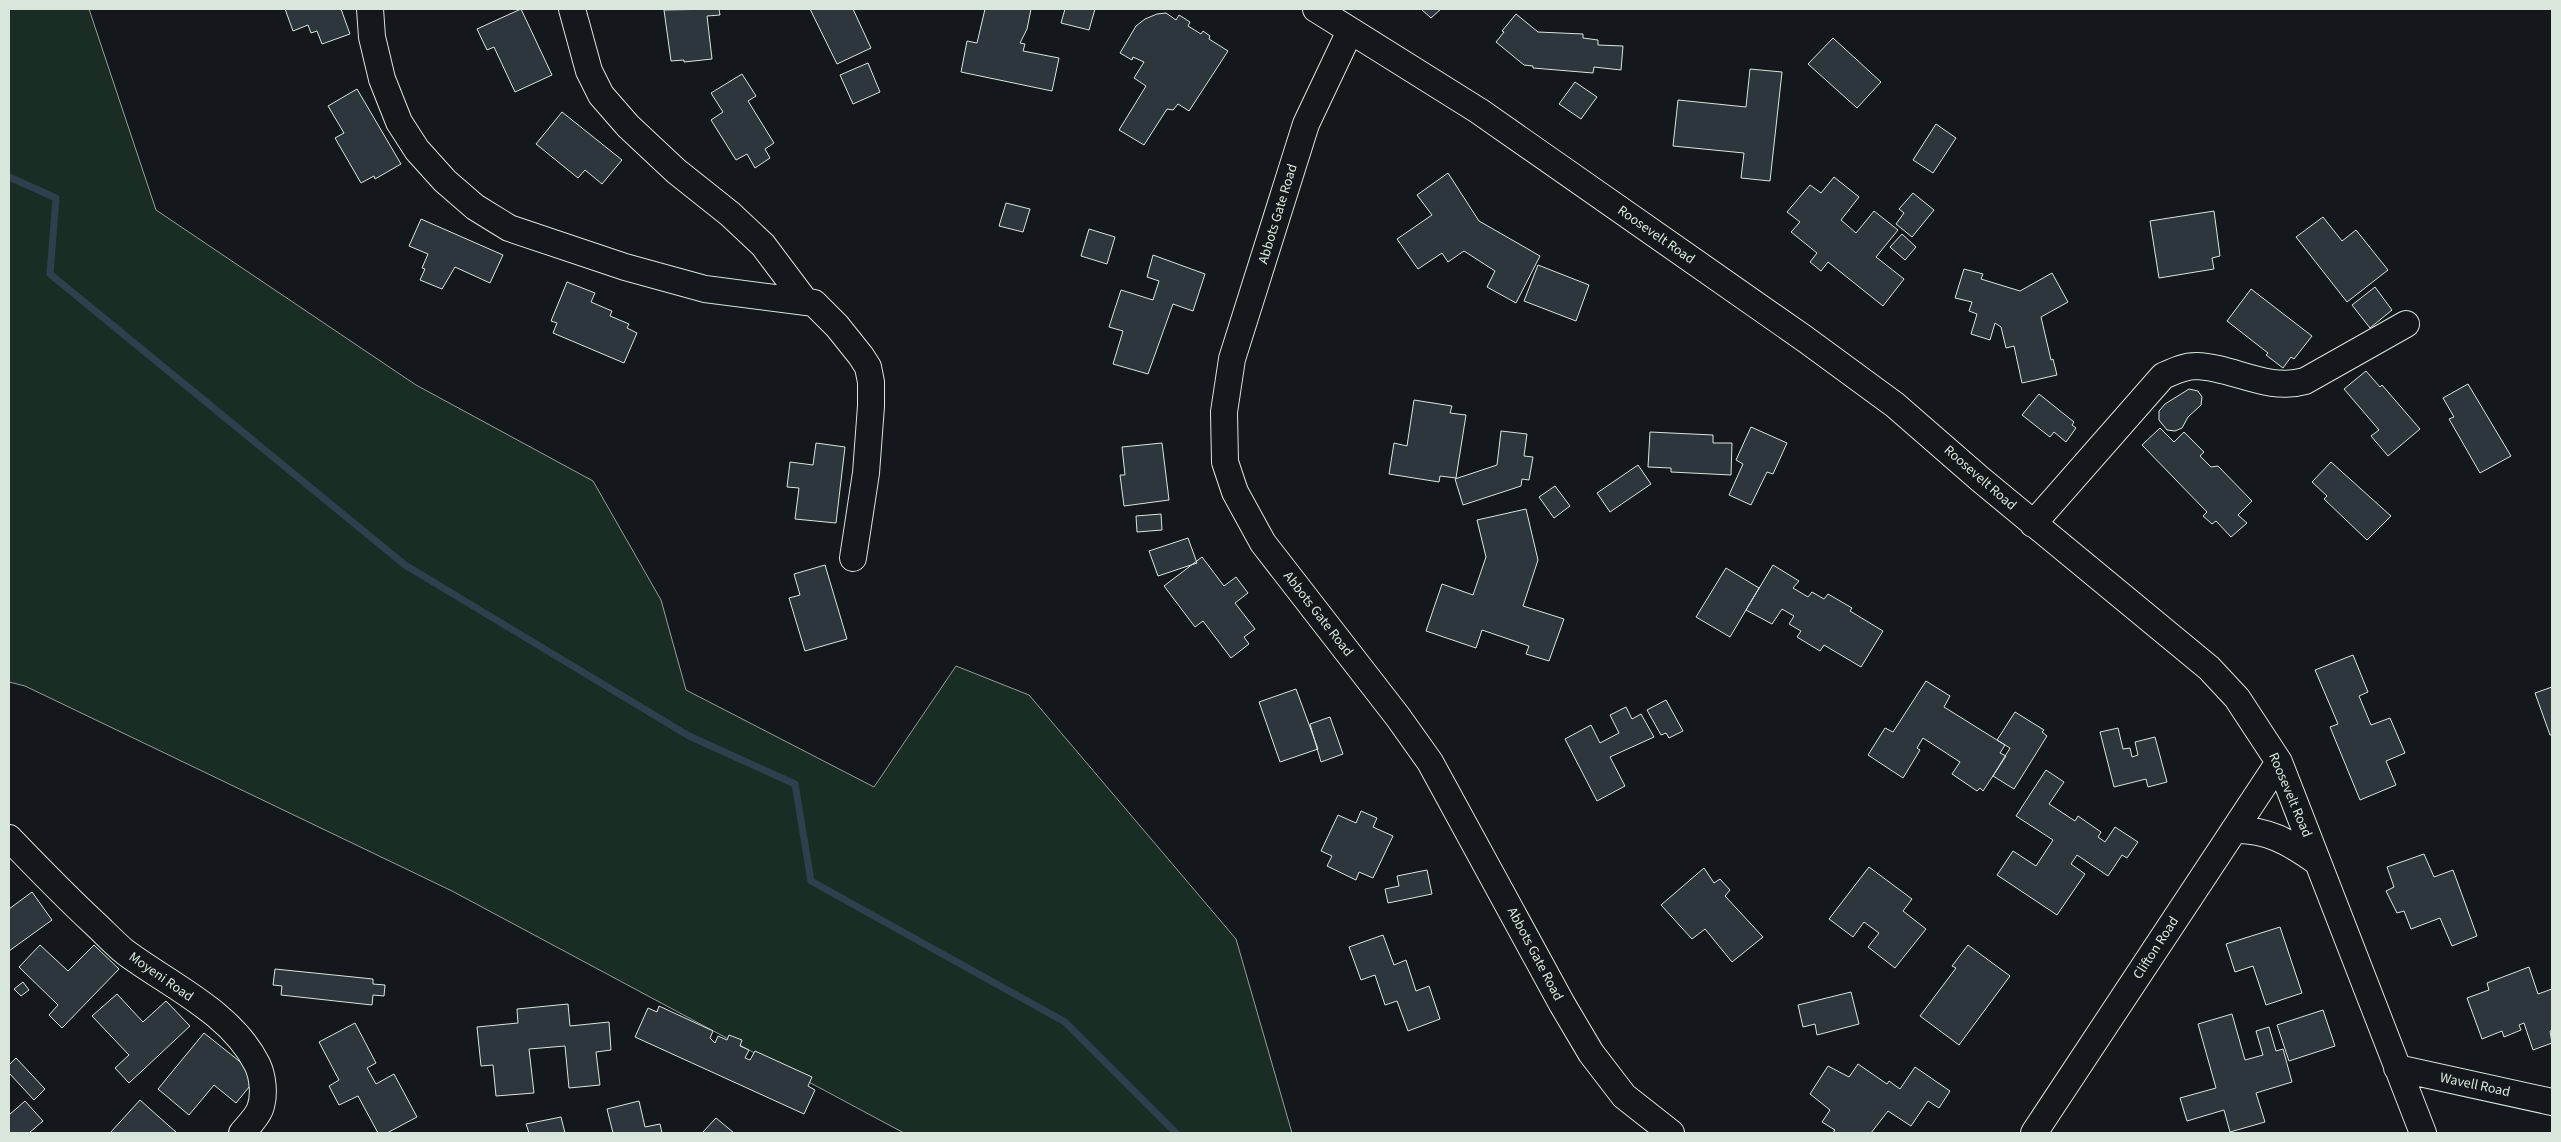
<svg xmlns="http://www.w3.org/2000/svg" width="2561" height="1142" font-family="'Source Sans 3',sans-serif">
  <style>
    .green { fill: #1a2d24; stroke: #939e99 }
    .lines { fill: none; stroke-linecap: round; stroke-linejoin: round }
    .stream { stroke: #2f3f4d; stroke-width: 7 }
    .building { fill: #2c363c; stroke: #d8e6dc }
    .minor-casing { stroke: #d8e6dc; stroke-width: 28 }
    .minor { stroke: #14181c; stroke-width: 26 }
    .labels { text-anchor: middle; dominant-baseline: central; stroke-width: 4; stroke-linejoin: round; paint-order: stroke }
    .street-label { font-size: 14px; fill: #d8e6dc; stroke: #14181c }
  </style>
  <rect width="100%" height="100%" fill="#14181c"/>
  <path class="green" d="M 9,9 L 89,9 L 156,210 L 416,385 L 593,481 L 661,600 L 686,690 L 874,787 L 956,666 L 1029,695 L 1236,939 L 1292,1133 L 904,1133 L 452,891 L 25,686 L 9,682 Z"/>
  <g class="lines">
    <path class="stream" d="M 9,177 L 56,198 L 50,274 L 405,565 L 689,736 L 795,784 L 811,881 L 1065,1022 L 1176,1133"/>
  </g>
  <path class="building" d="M 285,9 L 341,9 L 350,34 L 322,44 L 317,31 L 311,33 L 308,25 L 293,31 Z
    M 521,9 L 552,75 L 515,92 L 494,47 L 487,50 L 477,29 Z
    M 719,9 L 720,15 L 707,16 L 712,59 L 684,62 L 684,60 L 671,61 L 664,10 Z
    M 810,9 L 853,9 L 871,48 L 837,64 Z
    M 985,9 L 1031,9 L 1027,29 L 1020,43 L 1025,44 L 1023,51 L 1059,58 L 1052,91 L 961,72 L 967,41 L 977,43 Z
    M 1065,9 L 1095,9 L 1089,30 L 1061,23 Z
    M 1421,9 L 1441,9 L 1431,18 Z
    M 1166,13 L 1176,20 L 1179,15 L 1190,22 L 1188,26 L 1201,34 L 1203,31 L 1210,36 L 1209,39 L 1228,51 L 1189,111 L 1178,104 L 1173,110 L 1167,109 L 1144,145 L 1119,130 L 1146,86 L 1134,78 L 1144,62 L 1133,57 L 1132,60 L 1120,53 L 1136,26 L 1145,19 L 1157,14 Z
    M 1516,14 L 1538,32 L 1583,34 L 1583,38 L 1598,40 L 1598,45 L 1623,46 L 1621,70 L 1594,67 L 1593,73 L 1533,68 L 1533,66 L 1524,65 L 1496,42 L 1504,32 L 1502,31 Z
    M 1833,38 L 1881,82 L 1857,108 L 1808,64 Z
    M 868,63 L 880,92 L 853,104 L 840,75 Z
    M 1750,69 L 1782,72 L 1770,181 L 1741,178 L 1744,153 L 1673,146 L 1678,100 L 1746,107 Z
    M 742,74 L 756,96 L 748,101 L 774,143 L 765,149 L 770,158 L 755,168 L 747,154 L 736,160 L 711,120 L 723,112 L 711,93 Z
    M 1575,82 L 1597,97 L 1581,119 L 1559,104 Z
    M 357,89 L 401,164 L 375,179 L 374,176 L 361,183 L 335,138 L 344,133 L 328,106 Z
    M 562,112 L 622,160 L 602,184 L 585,170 L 578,178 L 536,144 Z
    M 1936,124 L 1956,138 L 1933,173 L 1913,160 Z
    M 1448,173 L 1479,221 L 1540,256 L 1516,303 L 1487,287 L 1495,271 L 1464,251 L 1448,262 L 1442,253 L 1418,269 L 1397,239 L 1432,215 L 1417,195 Z
    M 1834,177 L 1859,197 L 1841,220 L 1856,233 L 1874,211 L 1898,230 L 1876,257 L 1904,279 L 1883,306 L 1828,262 L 1821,271 L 1810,262 L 1817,253 L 1791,232 L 1800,222 L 1787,212 L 1810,185 L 1821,193 Z
    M 1913,193 L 1934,210 L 1912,237 L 1896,224 L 1904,213 L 1899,209 Z
    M 1006,203 L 1030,209 L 1023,232 L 999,226 Z
    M 2214,211 L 2220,256 L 2212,258 L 2214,269 L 2159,278 L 2150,221 Z
    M 2323,217 L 2342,241 L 2356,230 L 2388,270 L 2347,302 L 2296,237 Z
    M 421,219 L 503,255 L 490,283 L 455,267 L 442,289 L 420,280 L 425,269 L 422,268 L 428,254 L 409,246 Z
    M 1089,229 L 1115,237 L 1107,264 L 1081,256 Z
    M 1902,234 L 1916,247 L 1905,260 L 1890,247 Z
    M 1153,255 L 1205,274 L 1193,311 L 1173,304 L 1148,374 L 1113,364 L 1123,331 L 1109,327 L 1121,290 L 1153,300 L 1159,281 L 1147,277 Z
    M 1538,265 L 1589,285 L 1576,321 L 1524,301 Z
    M 1964,269 L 1983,274 L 1981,279 L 2020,291 L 2052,273 L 2068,302 L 2041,317 L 2051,360 L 2053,359 L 2057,375 L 2022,383 L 2014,346 L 2006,348 L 2001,327 L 1995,323 L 1990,340 L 1971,334 L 1977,314 L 1969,311 L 1972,302 L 1955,298 Z
    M 567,282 L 595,293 L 591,302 L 612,311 L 610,316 L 629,324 L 627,328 L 637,333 L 624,363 L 553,333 L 557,323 L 551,321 Z
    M 2375,287 L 2392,310 L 2370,328 L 2352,305 Z
    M 2251,289 L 2312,336 L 2294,359 L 2291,357 L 2283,368 L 2266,355 L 2268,353 L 2227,321 Z
    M 2366,371 L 2380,387 L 2382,385 L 2420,429 L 2388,456 L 2371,436 L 2379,430 L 2344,389 Z
    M 2468,384 L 2511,456 L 2480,473 L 2449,419 L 2454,417 L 2443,398 Z
    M 2189,389 L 2198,391 L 2202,397 L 2201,405 L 2188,417 L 2182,428 L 2175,431 L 2167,430 L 2159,420 L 2159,411 L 2165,404 Z
    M 2039,394 L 2074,422 L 2072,425 L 2076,428 L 2066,442 L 2054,432 L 2050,437 L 2022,415 Z
    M 1414,400 L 1452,406 L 1450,413 L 1466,415 L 1456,478 L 1440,476 L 1439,482 L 1389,474 L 1394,443 L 1407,446 Z
    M 1751,427 L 1787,443 L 1773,474 L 1767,472 L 1751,505 L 1729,495 L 1743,464 L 1736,460 Z
    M 2160,428 L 2174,442 L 2184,432 L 2204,452 L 2200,456 L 2211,467 L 2218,466 L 2252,501 L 2238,515 L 2247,523 L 2231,537 L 2216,521 L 2212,524 L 2203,516 L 2207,512 L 2142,445 Z
    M 1501,431 L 1527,434 L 1524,456 L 1533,457 L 1529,480 L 1522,479 L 1521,486 L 1463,505 L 1455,479 L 1497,465 Z
    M 1650,432 L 1713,435 L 1713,443 L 1732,443 L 1731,475 L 1671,472 L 1671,468 L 1648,467 Z
    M 816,443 L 845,447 L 836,523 L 795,519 L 799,488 L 787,487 L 790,462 L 813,465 Z
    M 1162,443 L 1169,500 L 1124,506 L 1120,475 L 1125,475 L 1122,447 Z
    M 2331,462 L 2391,516 L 2367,540 L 2324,499 L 2327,496 L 2312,482 Z
    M 1638,465 L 1651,484 L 1610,512 L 1597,493 Z
    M 1555,486 L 1570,506 L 1554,518 L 1539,497 Z
    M 1526,509 L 1538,560 L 1523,606 L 1564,619 L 1549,661 L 1526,654 L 1529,646 L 1482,630 L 1476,648 L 1426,631 L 1442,584 L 1473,595 L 1486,557 L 1477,520 Z
    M 1161,514 L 1162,530 L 1137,532 L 1136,516 Z
    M 1188,538 L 1197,563 L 1158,576 L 1149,551 Z
    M 1202,557 L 1224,586 L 1236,577 L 1248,593 L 1235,603 L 1255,629 L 1244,637 L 1249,644 L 1231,658 L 1203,621 L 1195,627 L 1164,586 Z
    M 825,565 L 847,639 L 805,651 L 789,598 L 800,595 L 794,574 Z
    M 1773,565 L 1799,581 L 1793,588 L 1808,597 L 1812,592 L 1824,599 L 1828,594 L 1852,608 L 1850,611 L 1883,631 L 1861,667 L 1824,645 L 1820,651 L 1797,637 L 1801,631 L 1789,624 L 1794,616 L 1782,609 L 1772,624 L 1746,610 Z
    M 1726,568 L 1759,588 L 1730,637 L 1696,617 Z
    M 2353,655 L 2368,692 L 2359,696 L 2371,725 L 2390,718 L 2405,753 L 2386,761 L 2396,785 L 2360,800 L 2330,727 L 2338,724 L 2315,670 Z
    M 1926,681 L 1950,696 L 1944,707 L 2005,745 L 2000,753 L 2006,756 L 1983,791 L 1980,788 L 1977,791 L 1952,774 L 1960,762 L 1923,738 L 1917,748 L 1920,750 L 1903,778 L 1868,755 L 1885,728 L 1893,732 Z
    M 2552,687 L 2552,735 L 2550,735 L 2535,693 Z
    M 1296,689 L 1318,749 L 1280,762 L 1259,702 Z
    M 1666,700 L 1683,731 L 1669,738 L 1666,733 L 1661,735 L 1647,710 Z
    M 1626,707 L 1632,719 L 1641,714 L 1654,737 L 1610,757 L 1625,786 L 1597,801 L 1565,739 L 1591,725 L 1600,743 L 1619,733 L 1610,715 Z
    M 2015,712 L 2044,730 L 2042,732 L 2047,736 L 2014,789 L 1993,776 L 2010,748 L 1997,740 Z
    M 1330,717 L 1343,754 L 1321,762 L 1310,724 Z
    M 2118,728 L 2123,749 L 2130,748 L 2132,757 L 2138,755 L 2135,742 L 2155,737 L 2167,782 L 2148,787 L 2146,779 L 2114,787 L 2100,732 Z
    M 2046,770 L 2064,782 L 2049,804 L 2075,821 L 2078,816 L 2101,832 L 2098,837 L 2105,842 L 2115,827 L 2138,842 L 2127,858 L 2122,855 L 2108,876 L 2077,855 L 2071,864 L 2085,874 L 2057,915 L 1997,875 L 2013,851 L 2036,866 L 2053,840 L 2016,816 Z
    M 1361,811 L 1377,818 L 1373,827 L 1393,836 L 1373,878 L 1359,872 L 1356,880 L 1327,866 L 1332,856 L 1321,851 L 1338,815 L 1356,823 Z
    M 2424,854 L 2434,877 L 2453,870 L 2477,936 L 2452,946 L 2440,918 L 2411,929 L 2404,911 L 2397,913 L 2386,891 L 2394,887 L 2387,867 Z
    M 1869,867 L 1912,899 L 1903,911 L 1926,929 L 1895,968 L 1868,947 L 1879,933 L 1864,922 L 1853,937 L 1829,919 Z
    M 1704,868 L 1714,883 L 1720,879 L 1730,890 L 1725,896 L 1763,937 L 1732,962 L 1705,929 L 1692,939 L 1661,905 Z
    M 1427,870 L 1432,894 L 1388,903 L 1385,889 L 1399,886 L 1397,876 Z
    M 32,892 L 52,920 L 9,951 L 9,909 Z
    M 2280,927 L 2302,993 L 2266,1005 L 2253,966 L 2235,972 L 2226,944 Z
    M 1383,935 L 1394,965 L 1406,960 L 1416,991 L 1429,986 L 1440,1019 L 1408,1031 L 1397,1001 L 1385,1005 L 1375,975 L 1361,980 L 1349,947 Z
    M 40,945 L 68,971 L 94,945 L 119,969 L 62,1028 L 49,1015 L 58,1005 L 19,967 Z
    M 1968,945 L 2010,976 L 1959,1045 L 1920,1016 L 1956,968 L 1952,966 Z
    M 2529,967 L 2538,994 L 2552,989 L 2552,1030 L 2550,1031 L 2552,1043 L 2533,1050 L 2524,1023 L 2519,1025 L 2521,1030 L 2504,1037 L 2502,1031 L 2482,1039 L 2467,998 L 2489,990 L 2487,983 Z
    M 275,969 L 373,979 L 373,984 L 385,985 L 384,996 L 373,995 L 372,1005 L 281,995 L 282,986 L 273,985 Z
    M 23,982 L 29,990 L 21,996 L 14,989 Z
    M 1851,992 L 1859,1024 L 1817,1035 L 1815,1024 L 1803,1027 L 1798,1005 Z
    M 117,994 L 143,1022 L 166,1001 L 190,1026 L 129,1083 L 115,1068 L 129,1055 L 92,1016 Z
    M 568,1004 L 570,1026 L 609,1022 L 611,1050 L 596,1052 L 600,1085 L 569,1088 L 565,1046 L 529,1049 L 534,1093 L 496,1096 L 493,1065 L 481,1066 L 477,1027 L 518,1023 L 517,1009 Z
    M 659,1006 L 713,1031 L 710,1038 L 715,1043 L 718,1036 L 727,1040 L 729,1035 L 742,1040 L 740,1046 L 749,1050 L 745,1058 L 750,1060 L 755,1051 L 812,1077 L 808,1086 L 815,1090 L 804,1114 L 635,1037 L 648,1008 L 657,1012 Z
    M 2323,1010 L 2335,1046 L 2289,1061 L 2277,1025 Z
    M 2232,1014 L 2245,1060 L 2263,1055 L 2256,1031 L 2269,1027 L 2276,1051 L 2283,1049 L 2292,1082 L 2256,1093 L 2265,1122 L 2230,1132 L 2224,1110 L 2187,1121 L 2180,1098 L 2216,1088 L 2198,1024 Z
    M 355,1023 L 376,1063 L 367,1068 L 376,1084 L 394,1074 L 417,1117 L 387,1133 L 378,1133 L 358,1096 L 339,1105 L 329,1086 L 339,1080 L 319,1042 Z
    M 204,1033 L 258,1076 L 236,1103 L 214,1085 L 189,1115 L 158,1089 Z
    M 16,1058 L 45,1089 L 34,1100 L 9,1073 L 9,1065 Z
    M 1858,1064 L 1887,1084 L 1889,1081 L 1900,1089 L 1915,1067 L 1950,1091 L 1939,1108 L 1928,1101 L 1911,1126 L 1888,1111 L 1871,1133 L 1833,1133 L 1835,1130 L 1822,1122 L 1830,1110 L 1810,1094 L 1828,1066 L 1849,1077 Z
    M 140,1100 L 177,1133 L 110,1133 Z
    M 25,1101 L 43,1121 L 29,1133 L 9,1133 L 9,1115 Z
    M 639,1101 L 645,1127 L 660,1124 L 662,1133 L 613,1133 L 607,1109 Z
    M 561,1117 L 565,1133 L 529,1133 L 526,1124 Z
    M 716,1118 L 734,1133 L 702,1133 Z"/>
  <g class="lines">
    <defs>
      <path id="minor" d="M 370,9 L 372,37 L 382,79 L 399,122 L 417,150 L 445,181 L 475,207 L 509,228 L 625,267 L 705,289 L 814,303 L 837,326 L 861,356 L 868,367 L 871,382 L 871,406 L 866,473 L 853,558
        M 572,9 L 589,71 L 601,95 L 628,126 L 676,171 L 730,214 L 763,245 L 805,301
        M 1316,9 L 1479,111 L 1805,339 L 1895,405 L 1980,479 L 2209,668 L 2237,698 L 2279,762 L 2423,1133
        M 1350,31 L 1306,124 L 1232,359 L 1224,412 L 1225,462 L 1235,492 L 1263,543 L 1398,717 L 1430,762 L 1562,1004 L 1591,1053 L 1624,1096 L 1671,1133
        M 2033,524 L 2163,376 C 2174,371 2184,366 2196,366 C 2233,367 2267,392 2305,381 L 2406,324
        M 2234,830 C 2267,829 2289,842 2316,861
        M 9,838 C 36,866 63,894 92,921 C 103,931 114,943 125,952 C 169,985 231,1012 257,1064 C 263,1076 265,1096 260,1109 C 257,1117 248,1126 242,1133
        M 2397,1068 L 2552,1102
        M 2034,1133 L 2279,762"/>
    </defs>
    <use href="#minor" class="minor-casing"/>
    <use href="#minor" class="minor"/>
  </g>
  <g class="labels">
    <g class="street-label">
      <text transform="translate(1278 214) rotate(-73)">Abbots Gate Road</text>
      <text transform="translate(1656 235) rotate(35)">Roosevelt Road</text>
      <text transform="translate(1980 478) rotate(41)">Roosevelt Road</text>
      <text transform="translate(1318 614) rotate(52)">Abbots Gate Road</text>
      <text transform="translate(2290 795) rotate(67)">Roosevelt Road</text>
      <text transform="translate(2156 948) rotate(-57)">Clifton Road</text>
      <text transform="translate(1535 954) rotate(62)">Abbots Gate Road</text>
      <text transform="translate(161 977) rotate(35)">Moyeni Road</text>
      <text transform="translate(2475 1085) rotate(12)">Wavell Road</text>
    </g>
  </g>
  <rect width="2561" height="1142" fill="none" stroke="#d8e6dc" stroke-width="20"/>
</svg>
